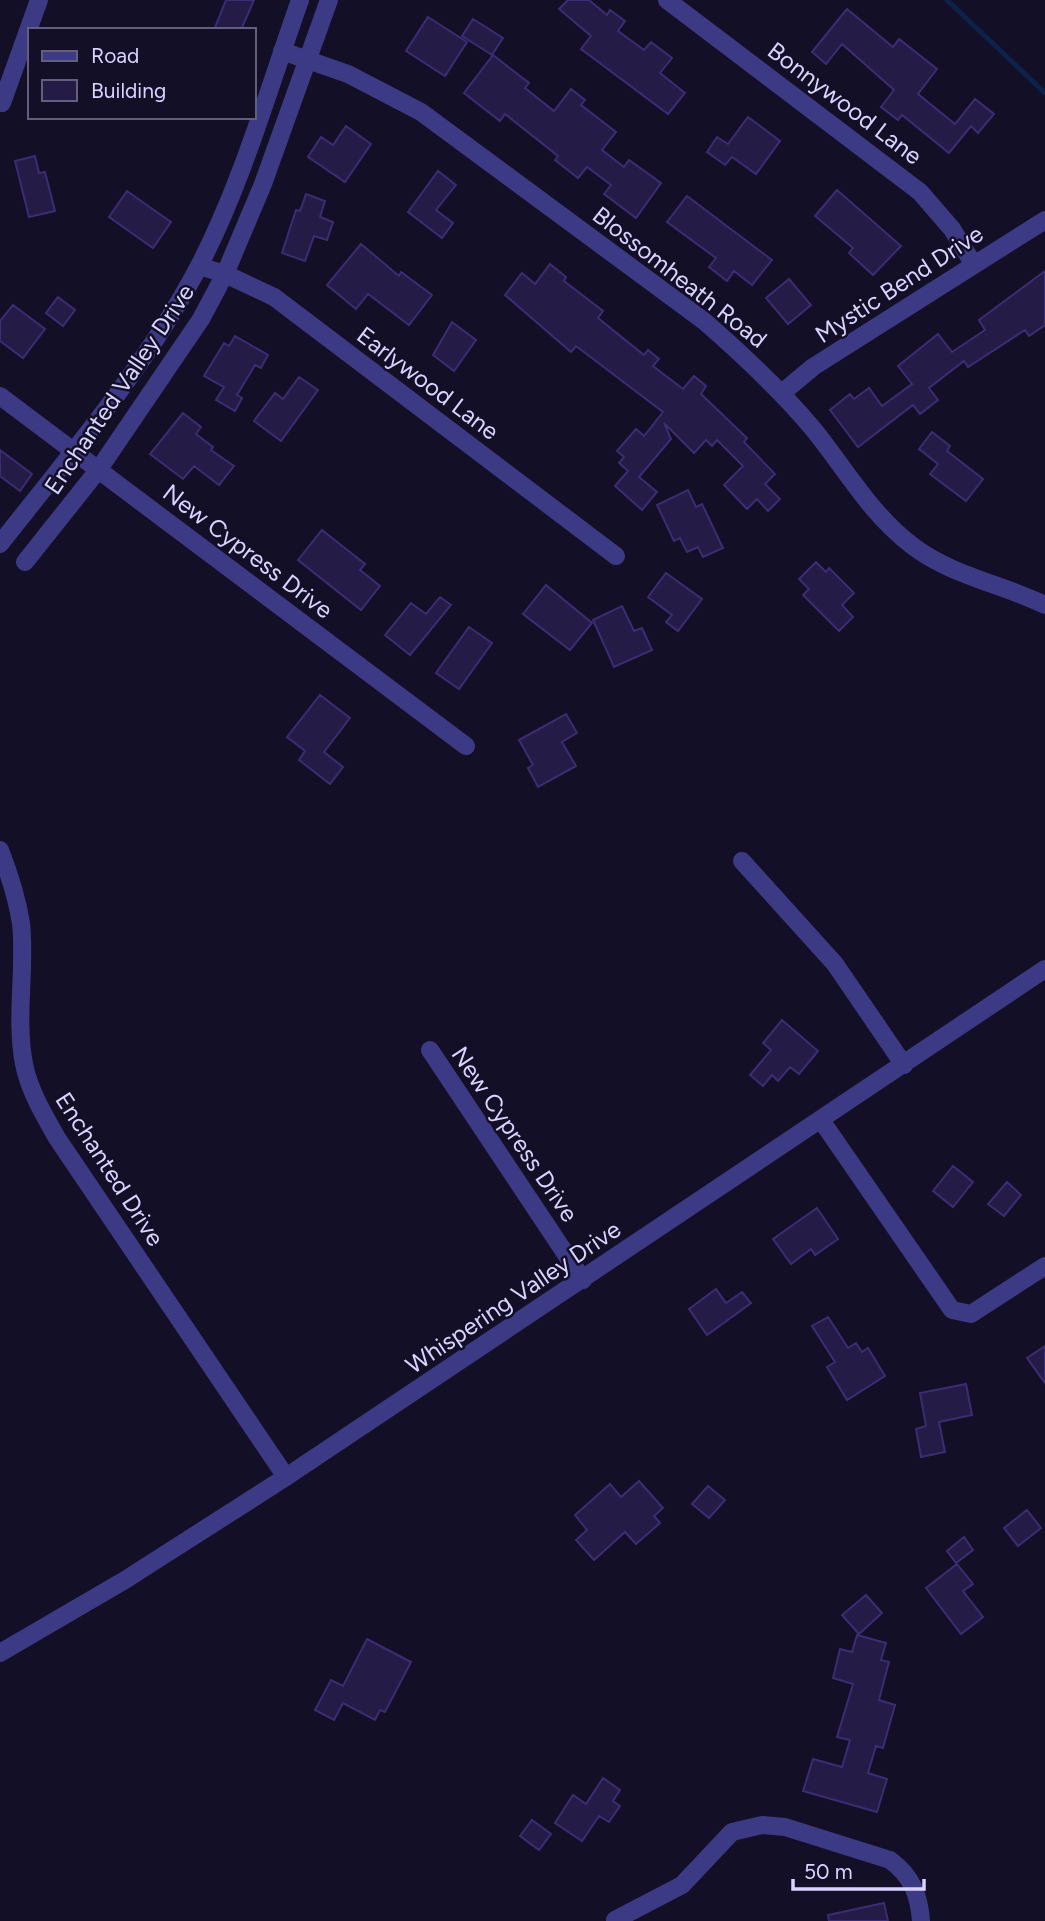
<svg xmlns="http://www.w3.org/2000/svg" width="1045" height="1921" font-family="Figtree,sans-serif">
  <style>
    .lines { fill: none; stroke-linecap: round; stroke-linejoin: round }
    .stream { stroke: #0c2248; stroke-width: 5 }
    .building { fill: #241b47; stroke: #3b2d73; stroke-width: 2 }
    .minor { stroke: #3d3a85; stroke-width: 18 }
    .labels { text-anchor: middle; dominant-baseline: central; stroke-width: 5; stroke-linejoin: round; paint-order: stroke }
    .street-label { font-size: 24px; fill: #d9d4ff; stroke: #130f26 }
  </style>
  <rect width="100%" height="100%" fill="#130f26"/>
  <g class="lines">
    <path class="stream" d="M 947,0 L 1045,93"/>
  </g>
  <path class="building" d="M 226,0 L 254,0 L 241,30 L 214,30 Z
    M 568,0 L 589,0 L 607,15 L 610,10 L 625,21 L 618,31 L 644,50 L 651,42 L 672,58 L 660,73 L 685,93 L 668,114 L 581,49 L 591,36 L 559,9 Z
    M 847,9 L 893,47 L 899,39 L 937,69 L 918,94 L 955,124 L 975,99 L 994,114 L 978,133 L 971,126 L 949,153 L 902,115 L 898,120 L 881,107 L 894,90 L 842,44 L 826,64 L 812,52 Z
    M 428,17 L 467,42 L 445,76 L 406,51 Z
    M 473,19 L 503,38 L 492,55 L 462,36 Z
    M 493,55 L 529,83 L 525,88 L 554,111 L 571,89 L 585,100 L 581,105 L 616,132 L 602,150 L 624,167 L 629,160 L 661,183 L 636,218 L 604,194 L 611,185 L 587,167 L 578,178 L 555,160 L 558,156 L 505,114 L 500,121 L 464,93 Z
    M 748,117 L 780,141 L 756,174 L 732,157 L 725,165 L 707,152 L 717,137 L 728,144 Z
    M 346,126 L 371,144 L 345,182 L 308,157 L 321,137 L 333,145 Z
    M 35,156 L 39,173 L 45,172 L 55,211 L 29,217 L 15,161 Z
    M 438,171 L 456,185 L 436,210 L 453,223 L 442,238 L 408,212 Z
    M 837,190 L 901,246 L 873,275 L 849,253 L 853,248 L 815,216 Z
    M 127,191 L 171,222 L 153,248 L 109,217 Z
    M 306,194 L 325,201 L 320,217 L 333,222 L 327,240 L 314,236 L 305,261 L 282,253 L 296,210 L 300,211 Z
    M 687,196 L 772,260 L 752,285 L 734,271 L 727,281 L 709,267 L 716,258 L 667,222 Z
    M 361,244 L 399,276 L 401,272 L 432,295 L 409,325 L 368,294 L 356,309 L 327,285 Z
    M 550,264 L 566,277 L 564,281 L 603,311 L 598,318 L 644,355 L 648,350 L 659,359 L 653,366 L 683,389 L 694,376 L 706,386 L 701,394 L 747,438 L 744,442 L 775,474 L 765,484 L 780,499 L 768,511 L 757,499 L 747,509 L 724,485 L 743,466 L 717,440 L 712,446 L 706,440 L 694,453 L 664,423 L 671,439 L 639,477 L 657,492 L 642,510 L 615,486 L 628,471 L 619,463 L 624,457 L 617,451 L 636,429 L 644,436 L 663,412 L 576,346 L 571,352 L 505,295 L 522,273 L 535,284 Z
    M 1045,271 L 1045,325 L 1029,336 L 1025,330 L 968,367 L 964,361 L 929,388 L 938,400 L 920,414 L 913,405 L 858,447 L 830,410 L 850,394 L 854,399 L 869,388 L 882,406 L 912,384 L 898,366 L 938,334 L 952,352 L 985,330 L 979,320 Z
    M 789,279 L 811,305 L 788,324 L 766,298 Z
    M 58,297 L 75,310 L 63,326 L 46,313 Z
    M 13,305 L 45,329 L 23,358 L 0,341 L 0,321 Z
    M 452,322 L 476,340 L 454,371 L 433,355 Z
    M 235,336 L 268,355 L 261,368 L 255,365 L 237,395 L 242,398 L 235,411 L 216,400 L 224,387 L 204,376 L 224,343 L 229,346 Z
    M 299,377 L 318,390 L 281,441 L 254,421 L 275,393 L 283,399 Z
    M 183,413 L 201,427 L 196,434 L 213,447 L 211,450 L 234,466 L 219,485 L 194,466 L 183,479 L 150,454 Z
    M 932,432 L 950,446 L 947,451 L 983,479 L 966,501 L 930,474 L 938,464 L 919,449 Z
    M 0,450 L 32,474 L 20,491 L 0,476 Z
    M 688,490 L 696,507 L 702,504 L 723,548 L 703,557 L 698,547 L 687,552 L 680,538 L 674,541 L 657,505 Z
    M 322,530 L 365,564 L 360,570 L 380,586 L 361,610 L 298,560 Z
    M 816,562 L 826,572 L 829,568 L 854,593 L 842,605 L 853,617 L 839,631 L 803,595 L 809,589 L 799,579 Z
    M 666,573 L 702,599 L 678,631 L 666,622 L 672,615 L 648,597 Z
    M 546,585 L 592,623 L 570,650 L 523,614 Z
    M 440,597 L 451,605 L 410,655 L 385,635 L 411,603 L 426,614 Z
    M 622,606 L 634,631 L 642,628 L 652,650 L 614,667 L 593,620 Z
    M 469,627 L 492,643 L 459,689 L 436,673 Z
    M 320,695 L 350,718 L 324,752 L 343,767 L 330,784 L 299,760 L 305,751 L 287,737 Z
    M 566,714 L 577,733 L 562,742 L 576,766 L 538,787 L 528,768 L 533,765 L 519,740 Z
    M 782,1020 L 818,1051 L 799,1074 L 790,1067 L 778,1081 L 772,1075 L 763,1086 L 750,1075 L 771,1050 L 763,1043 Z
    M 953,1166 L 973,1182 L 953,1207 L 933,1191 Z
    M 1007,1182 L 1021,1195 L 1004,1216 L 988,1204 Z
    M 817,1208 L 838,1239 L 815,1255 L 811,1249 L 791,1264 L 773,1239 Z
    M 716,1289 L 726,1303 L 742,1292 L 751,1303 L 707,1335 L 689,1309 Z
    M 828,1317 L 848,1348 L 856,1343 L 862,1352 L 868,1348 L 885,1376 L 847,1400 L 827,1367 L 835,1362 L 812,1326 Z
    M 1045,1346 L 1045,1383 L 1027,1358 Z
    M 966,1384 L 972,1415 L 939,1422 L 945,1452 L 921,1457 L 916,1429 L 926,1426 L 920,1393 Z
    M 639,1481 L 663,1508 L 654,1516 L 660,1523 L 636,1544 L 625,1532 L 594,1560 L 576,1540 L 587,1530 L 575,1515 L 610,1484 L 621,1497 Z
    M 708,1486 L 725,1500 L 709,1518 L 692,1504 Z
    M 1027,1510 L 1041,1528 L 1018,1546 L 1004,1528 Z
    M 964,1537 L 973,1550 L 956,1563 L 947,1551 Z
    M 957,1564 L 973,1584 L 963,1591 L 983,1617 L 961,1634 L 926,1588 Z
    M 866,1595 L 882,1613 L 859,1634 L 842,1615 Z
    M 857,1635 L 886,1643 L 881,1660 L 889,1662 L 879,1700 L 895,1705 L 883,1748 L 876,1746 L 868,1773 L 887,1779 L 877,1812 L 803,1791 L 813,1759 L 842,1767 L 850,1740 L 837,1737 L 853,1684 L 833,1678 L 840,1649 L 852,1652 Z
    M 367,1639 L 411,1662 L 385,1712 L 380,1710 L 375,1720 L 343,1703 L 334,1720 L 315,1710 L 331,1680 L 343,1686 Z
    M 603,1778 L 620,1790 L 613,1801 L 620,1806 L 609,1822 L 599,1816 L 582,1841 L 555,1823 L 573,1795 L 586,1804 Z
    M 532,1820 L 551,1834 L 539,1850 L 520,1836 Z
    M 884,1903 L 888,1921 L 829,1921 L 828,1915 Z"/>
  <g class="lines">
    <path class="minor" d="M 667,0 L 920,192 L 952,229 L 974,265
      M 282,51 L 348,74 L 421,112 L 704,321 C 743,355 781,390 814,430 C 847,471 871,515 914,547 C 953,576 1002,584 1045,605
      M 2,103 L 39,0
      M 199,266 L 225,274 L 274,297 L 616,556
      M 782,393 L 813,367 L 1045,220
      M 0,396 L 466,746
      M 0,544 C 69,456 145,368 198,268 C 241,186 269,88 300,0
      M 25,562 L 99,469 L 201,319 L 225,274 L 263,184 L 329,0
      M 0,850 C 9,873 17,898 21,923 C 26,969 15,1017 24,1064 C 29,1090 44,1115 57,1138 L 286,1477
      M 742,861 L 835,964 L 904,1065
      M 430,1050 L 583,1280
      M 821,1120 L 952,1310 L 971,1314 L 1045,1266
      M 0,1653 L 125,1580 L 286,1477 L 1045,969
      M 615,1920 L 682,1885 L 732,1832 L 762,1825 L 785,1827 L 890,1860 C 912,1876 919,1895 921,1921"/>
  </g>
  <g class="labels">
    <g class="street-label">
      <text transform="translate(845 103) rotate(37)">Bonnywood Lane</text>
      <text transform="translate(680 277) rotate(38)">Blossomheath Road</text>
      <text transform="translate(899 284) rotate(-33)">Mystic Bend Drive</text>
      <text transform="translate(428 383) rotate(37)">Earlywood Lane</text>
      <text transform="translate(119 389) rotate(-56)">Enchanted Valley Drive</text>
      <text transform="translate(248 551) rotate(37)">New Cypress Drive</text>
      <text transform="translate(515 1134) rotate(56)">New Cypress Drive</text>
      <text transform="translate(110 1169) rotate(57)">Enchanted Drive</text>
      <text transform="translate(513 1297) rotate(-34)">Whispering Valley Drive</text>
    </g>
  </g>
  <rect x="28" y="28" width="228" height="91" fill="#130f26" stroke="#625e7d" stroke-width="2"/>
  <rect x="42" y="51" width="35" height="10" fill="#3d3a85" stroke="#625e7d" stroke-width="2"/>
  <text x="91" y="63" font-size="21" fill="#d9d4ff">Road</text>
  <rect x="42" y="80" width="35" height="21" fill="#241b47" stroke="#625e7d" stroke-width="2"/>
  <text x="91" y="98" font-size="21" fill="#d9d4ff">Building</text>
  <path d="M793 1879v10h131v-10" fill="none" stroke="#d9d4ff" stroke-width="3.5"/>
  <text x="804" y="1879" font-size="21" fill="#d9d4ff" stroke="#130f26" stroke-width="5" paint-order="stroke">50 m</text>
</svg>
